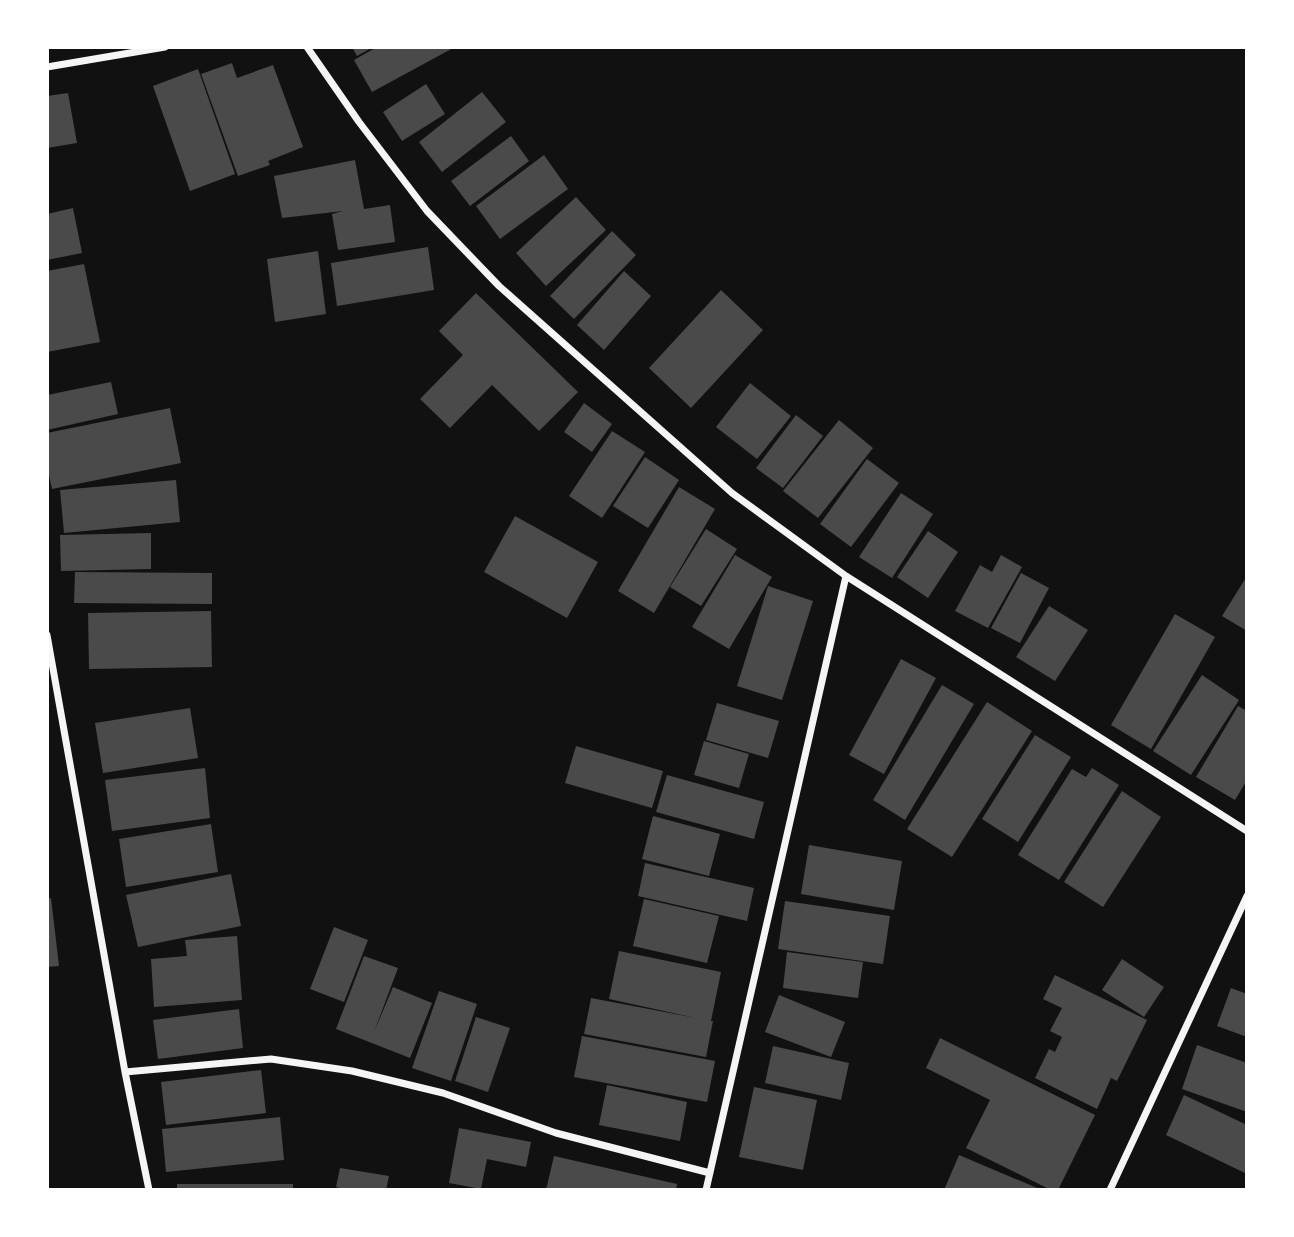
<svg xmlns="http://www.w3.org/2000/svg" width="1294" height="1237" font-family="'Public Sans',sans-serif">
  <style>
    .building { fill: #4a4a4a }
    .lines { fill: none; stroke-linecap: round; stroke-linejoin: round }
    .minor { stroke: #f5f5f5; stroke-width: 7 }
  </style>
  <rect width="100%" height="100%" fill="#111"/>
  <path class="building" d="M 352,47 L 373,47 L 357,56 Z
    M 377,47 L 455,47 L 372,92 L 354,60 Z
    M 232,63 L 237,78 L 273,65 L 303,147 L 268,161 L 270,165 L 238,176 L 201,74 Z
    M 198,69 L 235,174 L 190,191 L 153,86 Z
    M 426,84 L 445,114 L 402,141 L 383,112 Z
    M 482,92 L 506,122 L 442,172 L 419,142 Z
    M 68,93 L 77,143 L 47,148 L 47,96 Z
    M 511,136 L 529,161 L 470,206 L 451,181 Z
    M 544,155 L 568,189 L 500,239 L 476,206 Z
    M 355,160 L 364,209 L 390,205 L 395,242 L 338,250 L 332,214 L 343,211 L 282,218 L 274,176 Z
    M 576,197 L 606,230 L 546,286 L 516,253 Z
    M 73,208 L 82,253 L 47,260 L 47,214 Z
    M 612,231 L 636,255 L 574,319 L 550,296 Z
    M 428,247 L 434,290 L 337,306 L 331,263 Z
    M 318,251 L 326,314 L 275,322 L 267,259 Z
    M 84,264 L 100,342 L 47,352 L 47,271 Z
    M 624,271 L 651,296 L 604,350 L 577,325 Z
    M 721,290 L 763,330 L 691,408 L 649,368 Z
    M 476,293 L 578,392 L 539,431 L 492,385 L 450,428 L 420,399 L 463,355 L 439,331 Z
    M 111,382 L 118,414 L 47,430 L 47,395 Z
    M 750,383 L 791,416 L 757,459 L 716,427 Z
    M 584,403 L 612,424 L 592,452 L 564,432 Z
    M 170,408 L 181,463 L 52,489 L 47,467 L 47,433 Z
    M 796,415 L 823,436 L 783,488 L 756,468 Z
    M 839,420 L 873,448 L 818,518 L 783,491 Z
    M 612,431 L 645,452 L 602,518 L 569,496 Z
    M 645,457 L 679,480 L 648,528 L 613,506 Z
    M 867,459 L 899,483 L 851,547 L 820,524 Z
    M 176,480 L 180,522 L 64,533 L 60,490 Z
    M 679,487 L 715,509 L 654,613 L 618,591 Z
    M 901,493 L 933,514 L 892,578 L 859,557 Z
    M 515,516 L 598,562 L 567,618 L 484,572 Z
    M 706,529 L 737,549 L 701,606 L 670,587 Z
    M 928,531 L 958,552 L 928,598 L 897,577 Z
    M 151,533 L 151,569 L 61,571 L 60,535 Z
    M 735,555 L 772,577 L 729,649 L 692,627 Z
    M 1001,555 L 1022,567 L 988,628 L 955,611 L 980,565 L 992,572 Z
    M 75,572 L 212,573 L 212,604 L 74,603 Z
    M 1021,573 L 1049,588 L 1020,643 L 991,628 Z
    M 1247,576 L 1247,631 L 1222,616 Z
    M 768,586 L 813,601 L 782,700 L 737,686 Z
    M 1049,606 L 1088,630 L 1055,681 L 1016,657 Z
    M 211,611 L 212,667 L 89,669 L 88,613 Z
    M 1175,614 L 1215,637 L 1151,749 L 1111,725 Z
    M 901,659 L 936,678 L 884,774 L 849,755 Z
    M 1202,675 L 1239,700 L 1191,775 L 1153,751 Z
    M 942,685 L 974,704 L 905,820 L 873,800 Z
    M 987,702 L 1032,731 L 952,857 L 907,829 Z
    M 717,703 L 779,721 L 768,758 L 706,740 Z
    M 1238,706 L 1247,711 L 1247,780 L 1235,800 L 1196,777 Z
    M 190,708 L 198,758 L 103,773 L 95,723 Z
    M 1035,735 L 1071,757 L 1018,842 L 982,819 Z
    M 704,741 L 749,754 L 739,788 L 694,775 Z
    M 576,746 L 663,771 L 652,808 L 565,783 Z
    M 205,768 L 210,818 L 112,831 L 105,780 Z
    M 1092,768 L 1119,785 L 1059,880 L 1018,855 L 1072,769 L 1086,777 Z
    M 667,775 L 764,802 L 754,839 L 656,812 Z
    M 1122,791 L 1161,817 L 1103,907 L 1064,882 Z
    M 653,816 L 720,834 L 709,876 L 642,859 Z
    M 211,824 L 218,872 L 126,887 L 119,839 Z
    M 809,845 L 902,861 L 894,910 L 801,894 Z
    M 645,863 L 754,888 L 747,921 L 638,896 Z
    M 231,874 L 241,926 L 138,947 L 126,895 Z
    M 51,898 L 59,966 L 47,967 L 47,899 Z
    M 644,899 L 719,916 L 707,963 L 633,946 Z
    M 785,901 L 890,916 L 883,964 L 778,949 Z
    M 334,927 L 368,940 L 344,1002 L 310,989 Z
    M 237,936 L 242,1000 L 154,1007 L 151,959 L 187,956 L 185,940 Z
    M 619,951 L 721,972 L 711,1021 L 713,1021 L 706,1057 L 584,1034 L 591,998 L 696,1018 L 609,999 Z
    M 787,952 L 863,962 L 858,998 L 783,988 Z
    M 364,956 L 398,968 L 374,1032 L 393,987 L 432,1003 L 410,1058 L 336,1029 Z
    M 1122,959 L 1164,987 L 1144,1017 L 1102,990 Z
    M 1055,975 L 1147,1020 L 1117,1081 L 1111,1078 L 1097,1109 L 1035,1078 L 1049,1049 L 1055,1052 L 1062,1037 L 1050,1031 L 1062,1008 L 1043,999 Z
    M 1231,988 L 1247,994 L 1247,1037 L 1217,1026 Z
    M 439,991 L 477,1004 L 451,1081 L 412,1068 Z
    M 779,995 L 845,1022 L 831,1057 L 765,1032 Z
    M 239,1009 L 243,1048 L 158,1059 L 153,1020 Z
    M 476,1017 L 510,1028 L 488,1092 L 455,1081 Z
    M 582,1036 L 715,1061 L 707,1102 L 574,1077 Z
    M 940,1038 L 1095,1115 L 1058,1190 L 1051,1190 L 966,1148 L 990,1100 L 926,1068 Z
    M 1197,1045 L 1247,1063 L 1247,1112 L 1182,1089 Z
    M 773,1046 L 849,1063 L 841,1100 L 765,1083 Z
    M 261,1070 L 266,1113 L 166,1125 L 161,1082 Z
    M 607,1085 L 687,1102 L 680,1141 L 599,1125 Z
    M 754,1087 L 817,1100 L 803,1170 L 739,1157 Z
    M 1184,1095 L 1247,1125 L 1247,1174 L 1166,1135 Z
    M 280,1117 L 284,1160 L 166,1172 L 162,1129 Z
    M 459,1128 L 531,1142 L 526,1167 L 487,1159 L 481,1189 L 449,1183 Z
    M 959,1155 L 1042,1190 L 944,1190 Z
    M 554,1156 L 677,1184 L 676,1190 L 546,1190 Z
    M 340,1168 L 389,1176 L 386,1190 L 348,1190 L 336,1187 Z
    M 177,1184 L 293,1184 L 293,1190 L 177,1190 Z"/>
  <g class="lines">
    <path class="minor" d="M 307,47 L 359,122 L 427,211 L 499,286 L 732,493 L 846,576 L 1247,831
      M 47,67 L 165,47
      M 47,635 L 125,1072 L 149,1190
      M 125,1072 L 271,1059 L 352,1071 L 443,1093 L 556,1133 L 710,1173
      M 706,1190 L 846,576
      M 1110,1190 L 1247,896"/>
  </g>
  <rect width="1294" height="1237" fill="none" stroke="#ffffff" stroke-width="98"/>
</svg>
